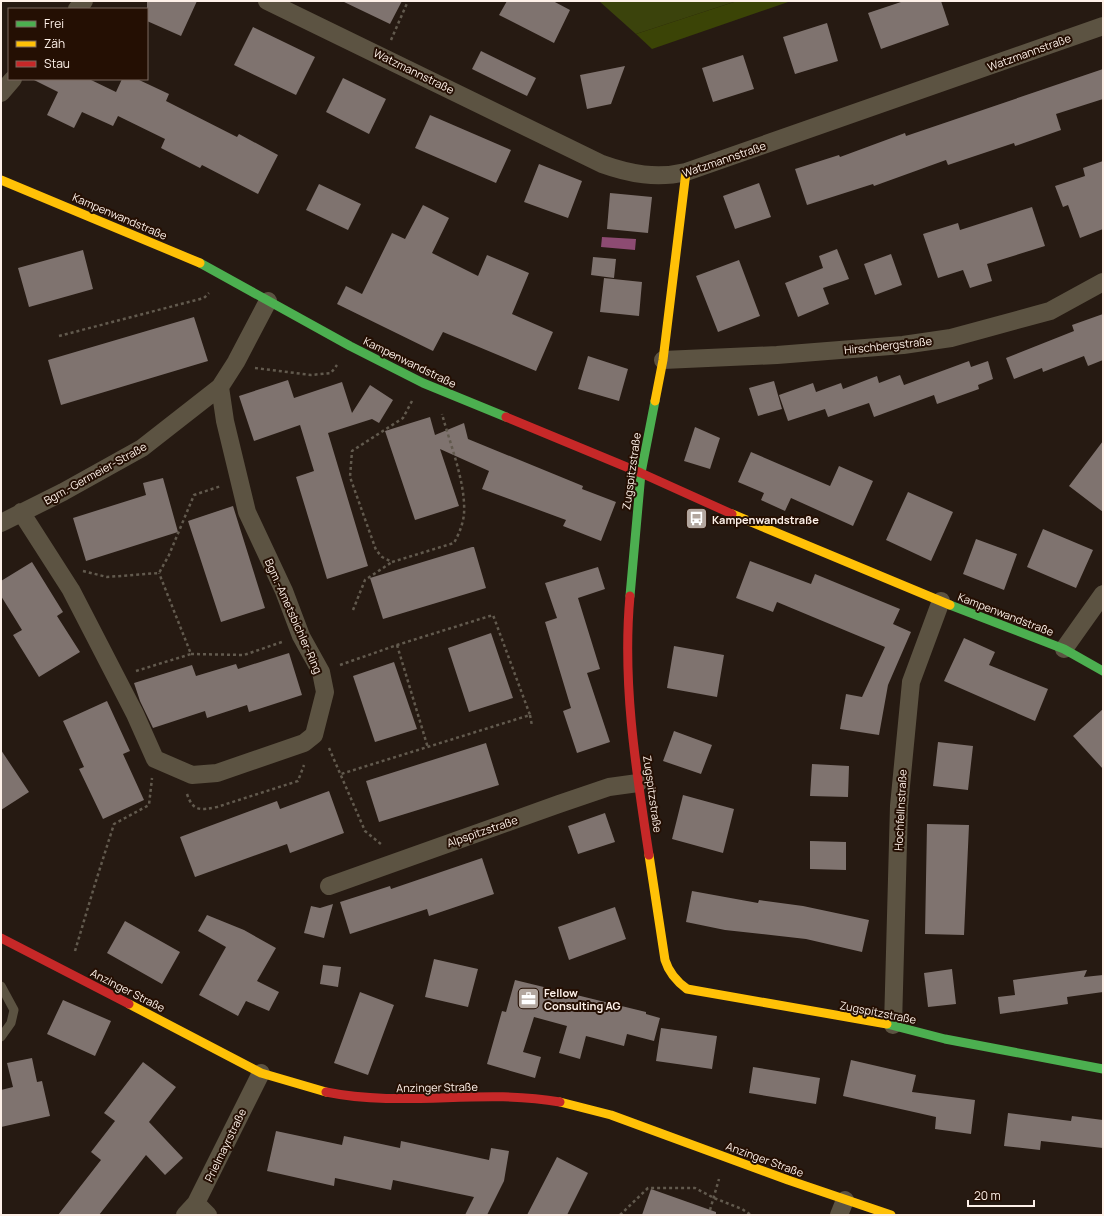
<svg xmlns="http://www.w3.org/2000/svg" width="1104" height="1216" font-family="Manrope,sans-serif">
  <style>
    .green { fill: #3b430c }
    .forest { fill: #3b4406 }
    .water { fill: #8d4b72 }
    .building { fill: #7f736f }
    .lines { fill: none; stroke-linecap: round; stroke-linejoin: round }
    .path { stroke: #625a4e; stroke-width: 2.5; stroke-dasharray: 3 3; stroke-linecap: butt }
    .lane { stroke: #5c5342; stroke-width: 9 }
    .street { stroke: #5c5342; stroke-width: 18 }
    .fast { stroke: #4caf50; stroke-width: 9 }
    .slow { stroke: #ffc107; stroke-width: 9 }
    .jam { stroke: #c62828; stroke-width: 9 }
    .labels { text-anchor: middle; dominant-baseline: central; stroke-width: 4; stroke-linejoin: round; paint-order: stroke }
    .street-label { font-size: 11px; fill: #fef1e9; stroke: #240f03 }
    .poi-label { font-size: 11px; font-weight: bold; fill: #fef1e9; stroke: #240f03; text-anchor: start }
  </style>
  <rect width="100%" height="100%" fill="#261a12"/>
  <path class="green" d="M 599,1 L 737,1 L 636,34 Z"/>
  <path class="forest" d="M 737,1 L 791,1 L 652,49 L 636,34 Z"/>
  <path class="water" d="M 602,237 L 636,239 L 635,250 L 601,247 Z"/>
  <path class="building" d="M 147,1 L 197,1 L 181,36 L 147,21 Z
    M 342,1 L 402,1 L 390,24 Z
    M 507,1 L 553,1 L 570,10 L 554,43 L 499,15 Z
    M 904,1 L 941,1 L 949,25 L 881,49 L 868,13 Z
    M 827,23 L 838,61 L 795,74 L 783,37 Z
    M 253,27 L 315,57 L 296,95 L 234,65 Z
    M 481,51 L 536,78 L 527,96 L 472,69 Z
    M 743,55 L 754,89 L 713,102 L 702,68 Z
    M 625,66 L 611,104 L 587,109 L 580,75 Z
    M 1103,69 L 1103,99 L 1056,114 L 1061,130 L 1015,146 L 1014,143 L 948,165 L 946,160 L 874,186 L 873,184 L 807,205 L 795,169 L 839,155 L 840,157 L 905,133 L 906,136 Z
    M 343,78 L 386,99 L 369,134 L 326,112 Z
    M 32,79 L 89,79 L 116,92 L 122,79 L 137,79 L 169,94 L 166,101 L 237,137 L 239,134 L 278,155 L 258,194 L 202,165 L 200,168 L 161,148 L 165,139 L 118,116 L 113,126 L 82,112 L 74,128 L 47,115 L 58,92 Z
    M 430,115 L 511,150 L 496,183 L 415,148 Z
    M 1103,161 L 1103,229 L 1080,238 L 1068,205 L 1063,207 L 1055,186 L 1085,176 L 1083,168 Z
    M 539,164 L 582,181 L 568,218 L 524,202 Z
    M 759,183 L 771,217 L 735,229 L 723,196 Z
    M 319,184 L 361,204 L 348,230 L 306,210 Z
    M 610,193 L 652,197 L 648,233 L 607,229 Z
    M 423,205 L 449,218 L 432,253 L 478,276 L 487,255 L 529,273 L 512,314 L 553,332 L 536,371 L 443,332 L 433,351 L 337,304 L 346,286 L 362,294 L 392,233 L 405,239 Z
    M 1032,207 L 1045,246 L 987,264 L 992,281 L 970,288 L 963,270 L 938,278 L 923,234 L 958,223 L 960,230 Z
    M 837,249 L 849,279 L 823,288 L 829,304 L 798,317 L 785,283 L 823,268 L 819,256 Z
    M 83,250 L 93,289 L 29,307 L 18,268 Z
    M 891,254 L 902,285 L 875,295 L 864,264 Z
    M 593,257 L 616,259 L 614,278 L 591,275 Z
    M 739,260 L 760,316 L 718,332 L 696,276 Z
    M 604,278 L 642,282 L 639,316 L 600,312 Z
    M 1103,314 L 1103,360 L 1088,366 L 1084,356 L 1043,372 L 1042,368 L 1014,379 L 1006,358 L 1074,331 L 1072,325 Z
    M 194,317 L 208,361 L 61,405 L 48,360 Z
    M 588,356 L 628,369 L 619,401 L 578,389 Z
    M 969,361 L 971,367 L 988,361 L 993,379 L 978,385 L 979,389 L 937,404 L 934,395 L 874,417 L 869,403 L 828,417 L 825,409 L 788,421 L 779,395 L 813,383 L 816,392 L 841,383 L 843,389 L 877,376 L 879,383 L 900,375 L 904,385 Z
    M 288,380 L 294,398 L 342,382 L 352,413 L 370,385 L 393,400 L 379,423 L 372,419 L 328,433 L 368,566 L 327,579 L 296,477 L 314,471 L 300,425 L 254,441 L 239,396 Z
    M 774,381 L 782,409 L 758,416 L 749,388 Z
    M 430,417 L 435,435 L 464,423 L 468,439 L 583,486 L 582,489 L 616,502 L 601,541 L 563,526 L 566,520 L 482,489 L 489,471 L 440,449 L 459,506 L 415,520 L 385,431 Z
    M 695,427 L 720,438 L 710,469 L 684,461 Z
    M 1103,441 L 1103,512 L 1069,486 Z
    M 751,452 L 830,486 L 839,466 L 873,481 L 853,526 L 791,498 L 785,511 L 761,500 L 764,493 L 738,482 Z
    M 163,478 L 178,532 L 86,561 L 73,518 L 146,495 L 143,483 Z
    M 908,492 L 953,512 L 931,561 L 886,540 Z
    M 233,506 L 265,608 L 221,622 L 188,521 Z
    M 1043,529 L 1093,550 L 1076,588 L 1027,567 Z
    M 976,539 L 1017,554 L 1004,590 L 963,574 Z
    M 472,547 L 474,547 L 486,588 L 383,619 L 370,578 Z
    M 750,561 L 811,584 L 815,574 L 900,609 L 893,624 L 911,632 L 888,685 L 879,735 L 840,729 L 846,694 L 862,697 L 885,647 L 777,602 L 773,612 L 736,598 Z
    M 32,562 L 63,612 L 57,616 L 80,652 L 39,677 L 13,635 L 22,630 L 1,596 L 1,581 Z
    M 598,567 L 605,589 L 578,598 L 600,669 L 587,673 L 610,742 L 577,753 L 563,711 L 571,708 L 545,622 L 557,618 L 545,583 Z
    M 491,633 L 513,698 L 469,712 L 448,648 Z
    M 964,638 L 995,652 L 989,665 L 1048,689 L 1035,721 L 944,681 Z
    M 674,646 L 724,655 L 717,697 L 667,688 Z
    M 289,653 L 302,695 L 249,712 L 247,705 L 207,718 L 205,711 L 153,728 L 140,701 L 134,683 L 192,665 L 196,676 L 236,664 L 238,669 Z
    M 394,662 L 417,729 L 375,742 L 353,676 Z
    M 107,701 L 130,751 L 123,754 L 144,800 L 103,819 L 79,769 L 84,767 L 63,721 Z
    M 1103,709 L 1103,769 L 1073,736 Z
    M 674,731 L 712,745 L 701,774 L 663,761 Z
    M 938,742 L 973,746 L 968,790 L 933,786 Z
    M 486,743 L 499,785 L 379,822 L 366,781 Z
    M 1,750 L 29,792 L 1,810 Z
    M 812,764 L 849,766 L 848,797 L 810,796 Z
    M 329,791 L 344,833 L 290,853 L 287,844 L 195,877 L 180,837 L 277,801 L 280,809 Z
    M 683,795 L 734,809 L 723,853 L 672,839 Z
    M 605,813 L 615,842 L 578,854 L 568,826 Z
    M 927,824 L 969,825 L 964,935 L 925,934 Z
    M 810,841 L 846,842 L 846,870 L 810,869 Z
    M 482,858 L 494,894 L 429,916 L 427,909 L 350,934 L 340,902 L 390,886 L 391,889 Z
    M 692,891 L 758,903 L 759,900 L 803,906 L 869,920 L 862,952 L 806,939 L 725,930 L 686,922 Z
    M 333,904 L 324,938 L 304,933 L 311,906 L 320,908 Z
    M 615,907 L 626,939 L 569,960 L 558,927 Z
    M 207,915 L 244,930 L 276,948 L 257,981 L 279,992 L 269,1011 L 246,1001 L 238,1016 L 199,995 L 226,947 L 198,931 Z
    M 125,921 L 180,952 L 162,984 L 107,953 Z
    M 434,959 L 478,969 L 468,1007 L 425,997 Z
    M 323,965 L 341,967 L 338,987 L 320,984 Z
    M 952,969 L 956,1004 L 928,1007 L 924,973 Z
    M 1087,970 L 1084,977 L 1103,975 L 1103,992 L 1067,997 L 1068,1004 L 1000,1014 L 998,997 L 1015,995 L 1013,980 Z
    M 515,980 L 646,1012 L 646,1014 L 660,1018 L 654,1041 L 627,1034 L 624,1046 L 586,1036 L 580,1059 L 559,1053 L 567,1026 L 534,1017 L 523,1052 L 541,1057 L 535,1078 L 487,1064 L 502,1011 L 506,1012 Z
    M 360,992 L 394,1005 L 368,1075 L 334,1063 Z
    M 63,1000 L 111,1021 L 95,1056 L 47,1034 Z
    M 661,1028 L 717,1036 L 712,1069 L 656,1061 Z
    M 32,1058 L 37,1082 L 42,1081 L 50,1116 L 1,1127 L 1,1090 L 13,1087 L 7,1063 Z
    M 851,1060 L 916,1075 L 912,1092 L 975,1100 L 971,1134 L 935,1129 L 936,1117 L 843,1096 Z
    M 143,1062 L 176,1087 L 149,1122 L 183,1158 L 165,1175 L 146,1155 L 99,1215 L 58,1215 L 101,1160 L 91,1152 L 115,1121 L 104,1113 Z
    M 753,1067 L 820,1078 L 816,1104 L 749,1093 Z
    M 1008,1113 L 1071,1121 L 1072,1116 L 1103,1120 L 1103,1148 L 1041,1141 L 1040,1150 L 1004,1146 Z
    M 276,1131 L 342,1145 L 344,1136 L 400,1148 L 401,1141 L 489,1160 L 491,1148 L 509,1151 L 504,1181 L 487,1215 L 465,1215 L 474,1197 L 393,1180 L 391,1190 L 335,1178 L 334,1186 L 267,1171 Z
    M 557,1157 L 588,1173 L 567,1215 L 527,1215 Z
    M 651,1189 L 716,1212 L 716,1215 L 642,1215 Z"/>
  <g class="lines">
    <path class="path" d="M 391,40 L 408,1
      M 59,336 L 204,298 L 209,293
      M 255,368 L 311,375 L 331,373 L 337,365
      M 412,401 L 403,418 L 352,451 L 350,477 L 376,550 L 382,557 L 392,562 L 454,543 C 459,534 463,524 464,514 C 466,483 450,444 442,414
      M 83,571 L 107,577 L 159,573 L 169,555 L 194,495 L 221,486
      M 353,610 L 365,580 L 392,562
      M 397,645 L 428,748
      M 191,654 L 244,655 L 282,642
      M 340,665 L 397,645 L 493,615 L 530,715 L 341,774
      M 136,671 L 191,654 L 159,573
      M 530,715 L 532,726
      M 329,748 L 365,831 L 382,845
      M 187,794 C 193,812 201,810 217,807 L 298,781 L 304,765
      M 75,951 L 95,884 L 114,824 L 149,805 L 152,778
      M 710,1210 L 719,1179
      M 620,1215 L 648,1188 L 695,1188 L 714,1198 L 742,1209 L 751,1215"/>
    <path class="lane" d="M 1,986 L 14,1010 L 11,1023 L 1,1037"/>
    <path class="street" d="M 267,1 L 602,164 C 630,174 657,179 686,172 L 1103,26
      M 77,9 L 84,1
      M 1,93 L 13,79
      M 663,360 L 777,355 L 903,345 L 951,338 L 1050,311 L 1103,282
      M 21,512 L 71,590 L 135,714 L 155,759 L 192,775 L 217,773 L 304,743 L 314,735 L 325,692 L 321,672 L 301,636 L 284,591 L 247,512 L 225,421 L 220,387
      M 1,523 L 63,492 L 142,448 L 220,387 L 236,362 L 268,301
      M 1064,649 L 1103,594
      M 329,886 L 559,804 L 609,787 L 638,783
      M 893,1025 L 899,806 L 911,682 L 941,601
      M 196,1203 L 208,1215
      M 185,1215 L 196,1203 L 261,1073
      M 839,1215 L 845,1200"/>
    <path class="fast" d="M 200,263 L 350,346 L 423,383 L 506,417
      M 630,596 L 641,473 L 655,401
      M 950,605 L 1064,649 L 1103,671
      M 887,1024 L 945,1039 L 1103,1069"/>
    <path class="slow" d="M 1,180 L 200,263
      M 655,401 L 663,360 L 686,172
      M 732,514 L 950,605
      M 649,855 L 665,960 C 669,973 676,981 687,989 L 887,1024
      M 129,1004 L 261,1073 L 326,1092
      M 560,1102 L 611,1115 L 788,1180 L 891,1215"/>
    <path class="jam" d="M 506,417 L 641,473 L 732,514
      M 630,596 C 622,682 636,770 649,855
      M 1,938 L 129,1004
      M 326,1092 C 404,1108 482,1088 560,1102"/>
  </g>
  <defs>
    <symbol id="bus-square" viewBox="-11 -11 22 22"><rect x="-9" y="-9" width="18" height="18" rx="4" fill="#b2a69e" stroke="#240f03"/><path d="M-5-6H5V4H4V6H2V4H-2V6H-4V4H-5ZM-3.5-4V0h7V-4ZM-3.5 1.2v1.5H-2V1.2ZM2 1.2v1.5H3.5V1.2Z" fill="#fff"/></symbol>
    <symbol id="office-square" viewBox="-11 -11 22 22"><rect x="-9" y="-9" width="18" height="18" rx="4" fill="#b2a69e" stroke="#240f03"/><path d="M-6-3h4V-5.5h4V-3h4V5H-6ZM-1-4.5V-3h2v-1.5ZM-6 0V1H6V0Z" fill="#fff"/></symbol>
  </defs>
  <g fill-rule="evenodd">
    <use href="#bus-square" x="684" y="506" width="25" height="25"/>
    <use href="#office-square" x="516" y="986" width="25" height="25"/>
  </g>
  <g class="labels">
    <g class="street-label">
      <text transform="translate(1029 52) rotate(-20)">Watzmannstraße</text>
      <text transform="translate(414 71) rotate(26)">Watzmannstraße</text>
      <text transform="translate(724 159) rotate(-19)">Watzmannstraße</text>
      <text transform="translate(120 216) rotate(23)">Kampenwandstraße</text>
      <text transform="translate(888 345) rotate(-6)">Hirschbergstraße</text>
      <text transform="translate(410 362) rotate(26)">Kampenwandstraße</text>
      <text transform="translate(631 471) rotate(-82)">Zugspitzstraße</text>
      <text transform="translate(95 473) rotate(-29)">Bgm.-Germeier-Straße</text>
      <text transform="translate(1006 614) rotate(21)">Kampenwandstraße</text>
      <text transform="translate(294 616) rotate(66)">Bgm.-Ametsbichler-Ring</text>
      <text transform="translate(653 794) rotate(82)">Zugspitzstraße</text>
      <text transform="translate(900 810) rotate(-87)">Hochfellnstraße</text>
      <text transform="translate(482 831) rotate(-19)">Alpspitzstraße</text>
      <text transform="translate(128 990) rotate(27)">Anzinger Straße</text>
      <text transform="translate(878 1012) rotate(11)">Zugspitzstraße</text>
      <text transform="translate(437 1087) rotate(-1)">Anzinger Straße</text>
      <text transform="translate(225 1145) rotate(-64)">Prielmayrstraße</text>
      <text transform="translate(765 1159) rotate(20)">Anzinger Straße</text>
    </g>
    <g class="poi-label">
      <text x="712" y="519">Kampenwandstraße</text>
      <text x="544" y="992">Fellow<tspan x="544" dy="13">Consulting AG</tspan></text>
    </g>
  </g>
  <rect width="1104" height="1216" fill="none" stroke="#fef1e9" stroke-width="4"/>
  <rect x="8" y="8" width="140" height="72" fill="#240f03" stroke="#7b695f"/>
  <rect x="16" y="21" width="20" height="6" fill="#4caf50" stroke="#7b695f"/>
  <text x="44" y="28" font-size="12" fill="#fef1e9">Frei</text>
  <rect x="16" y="41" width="20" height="6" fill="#ffc107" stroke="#7b695f"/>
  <text x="44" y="48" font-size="12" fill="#fef1e9">Zäh</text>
  <rect x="16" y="61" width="20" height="6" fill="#c62828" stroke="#7b695f"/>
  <text x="44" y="68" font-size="12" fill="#fef1e9">Stau</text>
  <path d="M968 1200v6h66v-6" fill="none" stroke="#fef1e9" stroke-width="2"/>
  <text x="974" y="1200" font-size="12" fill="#fef1e9" stroke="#240f03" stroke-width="3" paint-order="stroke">20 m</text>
</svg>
